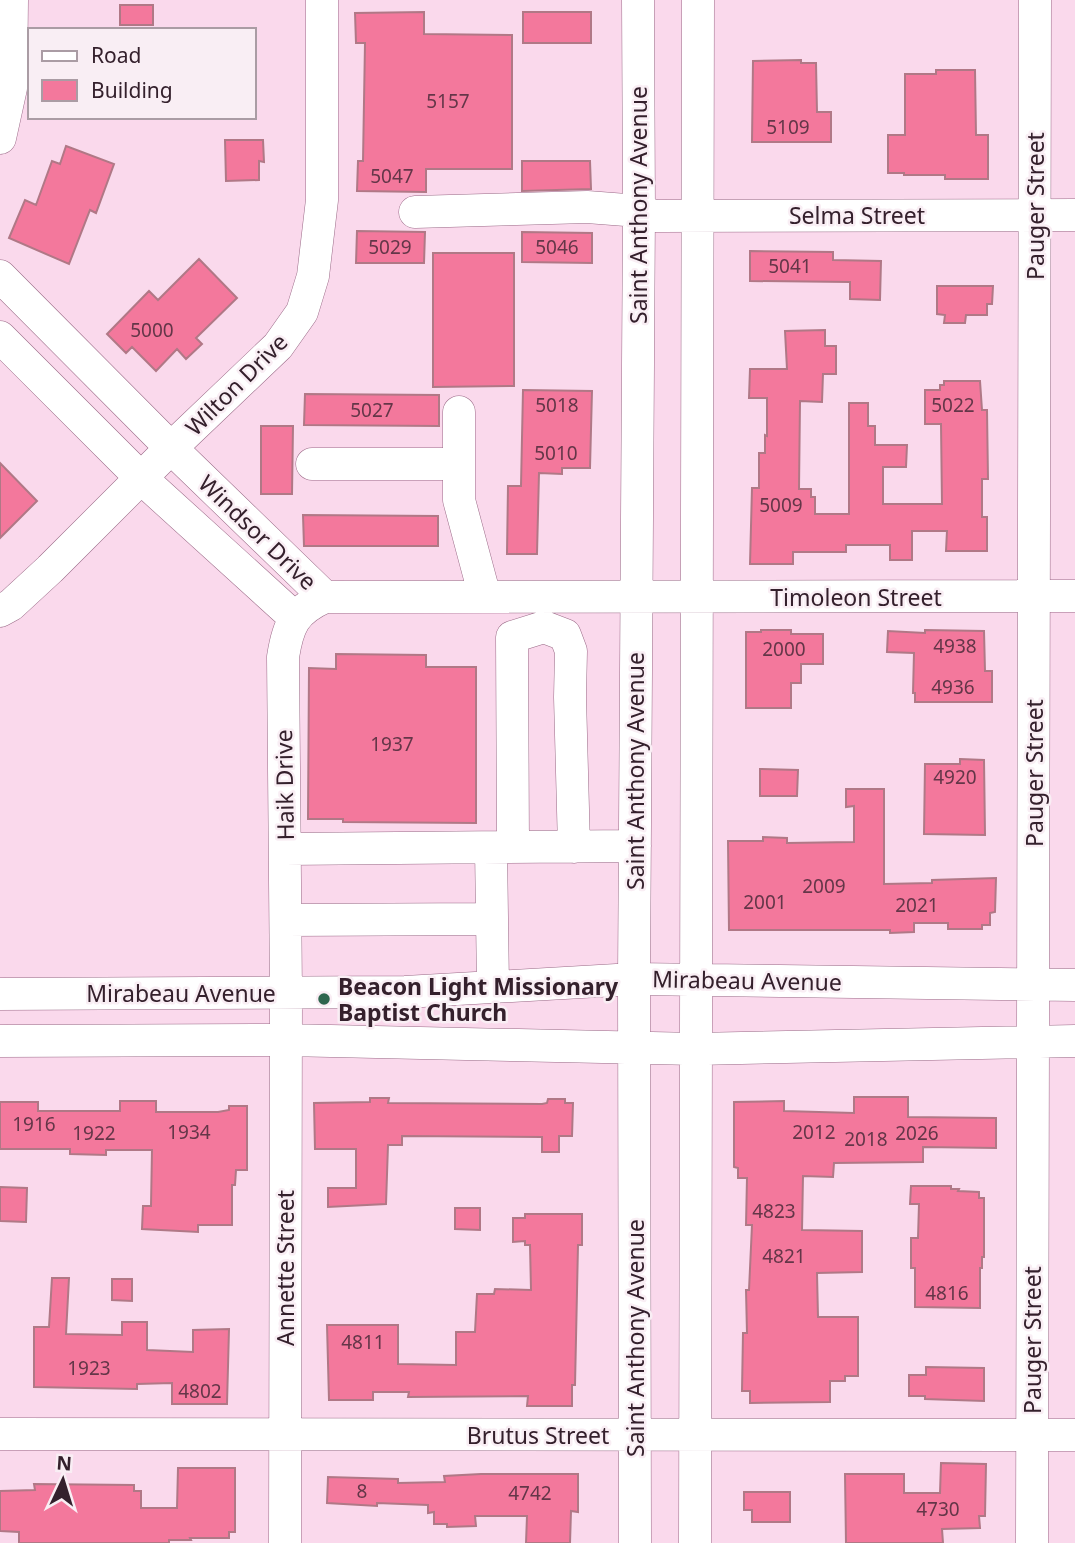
<svg xmlns="http://www.w3.org/2000/svg" width="1075" height="1543" font-family="'Noto Sans',sans-serif">
  <style>
    .building { fill: #f3789c; stroke: #b07886; stroke-width: 2 }
    .lines { fill: none; stroke-linecap: round; stroke-linejoin: round }
    .minor-casing { stroke: #9a6a87; stroke-width: 33 }
    .minor { stroke: #fff; stroke-width: 32 }
    .poi-dot { fill: #2e664e; stroke: #f9eef4; stroke-width: 2.5 }
    .labels { text-anchor: middle; dominant-baseline: central; stroke-width: 5; stroke-linejoin: round; paint-order: stroke }
    .number-label { font-size: 19px; fill: #643648 }
    .street-label { font-size: 23px; fill: #34202c; stroke: #f9eef4 }
    .poi-label { font-size: 23px; font-weight: bold; fill: #34202c; stroke: #f9eef4; text-anchor: start }
  </style>
  <rect width="100%" height="100%" fill="#fad9ec"/>
  <path class="building" d="M 120,5 L 153,5 L 153,25 L 120,25 Z
    M 424,12 L 424,34 L 512,35 L 512,169 L 426,169 L 426,192 L 357,191 L 358,161 L 363,161 L 365,43 L 356,43 L 355,13 Z
    M 523,12 L 591,12 L 591,43 L 523,43 Z
    M 801,60 L 801,63 L 816,63 L 817,112 L 831,112 L 831,142 L 752,142 L 753,61 Z
    M 936,70 L 975,70 L 976,135 L 988,135 L 988,179 L 945,179 L 945,175 L 904,175 L 904,173 L 888,173 L 888,135 L 905,135 L 905,74 L 936,74 Z
    M 225,140 L 263,140 L 264,162 L 259,161 L 259,180 L 226,181 Z
    M 66,146 L 114,164 L 96,213 L 90,210 L 69,264 L 9,238 L 25,200 L 36,205 L 52,161 L 60,164 Z
    M 522,161 L 590,161 L 591,189 L 522,191 Z
    M 357,231 L 425,232 L 424,263 L 356,263 Z
    M 522,232 L 592,233 L 592,263 L 522,262 Z
    M 750,251 L 833,252 L 833,260 L 881,261 L 880,300 L 850,299 L 850,282 L 750,281 Z
    M 433,253 L 514,253 L 514,386 L 433,387 Z
    M 199,259 L 237,298 L 196,338 L 202,344 L 186,359 L 177,349 L 156,371 L 132,347 L 126,353 L 107,334 L 149,291 L 158,300 Z
    M 937,286 L 993,286 L 992,304 L 987,304 L 987,315 L 966,315 L 965,323 L 944,323 L 945,315 L 937,314 Z
    M 825,330 L 825,346 L 836,346 L 836,374 L 823,374 L 822,402 L 800,401 L 799,489 L 811,489 L 811,497 L 815,497 L 815,514 L 849,514 L 849,403 L 868,403 L 868,426 L 875,426 L 875,445 L 907,445 L 906,467 L 883,467 L 883,504 L 942,504 L 941,424 L 925,424 L 925,390 L 940,390 L 940,385 L 944,385 L 944,381 L 980,381 L 982,410 L 987,410 L 988,479 L 982,479 L 982,517 L 987,517 L 987,551 L 946,551 L 947,531 L 912,531 L 912,560 L 890,560 L 890,545 L 846,545 L 846,552 L 793,552 L 793,564 L 750,564 L 752,488 L 759,488 L 759,453 L 765,453 L 765,435 L 767,436 L 767,398 L 749,398 L 750,369 L 787,369 L 785,331 Z
    M 523,390 L 592,391 L 590,468 L 562,468 L 562,474 L 539,473 L 537,554 L 507,554 L 508,486 L 521,486 Z
    M 305,394 L 439,395 L 439,426 L 304,425 Z
    M 261,426 L 293,426 L 292,494 L 261,494 Z
    M 0,463 L 37,501 L 0,538 Z
    M 303,515 L 438,516 L 438,546 L 304,546 Z
    M 761,630 L 791,630 L 791,634 L 823,634 L 823,664 L 801,664 L 801,683 L 791,683 L 791,708 L 746,708 L 746,632 L 761,632 Z
    M 925,630 L 984,631 L 985,671 L 992,671 L 992,702 L 915,702 L 915,693 L 913,693 L 914,653 L 887,652 L 888,631 L 925,633 Z
    M 336,654 L 426,655 L 426,667 L 476,667 L 476,823 L 343,822 L 343,819 L 308,819 L 309,668 L 336,669 Z
    M 960,759 L 984,760 L 985,835 L 924,834 L 925,764 L 960,764 Z
    M 760,769 L 798,770 L 797,796 L 760,796 Z
    M 846,789 L 884,789 L 884,884 L 932,883 L 932,880 L 996,878 L 995,912 L 990,913 L 990,925 L 982,925 L 982,929 L 948,929 L 948,923 L 914,923 L 914,932 L 890,933 L 890,930 L 729,930 L 728,841 L 763,841 L 763,837 L 787,838 L 787,843 L 854,842 L 854,806 L 846,807 Z
    M 854,1097 L 908,1097 L 908,1117 L 996,1118 L 996,1148 L 923,1147 L 923,1162 L 834,1163 L 833,1177 L 803,1176 L 802,1230 L 862,1231 L 862,1272 L 817,1273 L 818,1317 L 858,1317 L 858,1376 L 845,1376 L 845,1381 L 830,1381 L 830,1402 L 750,1403 L 750,1391 L 742,1391 L 743,1333 L 747,1333 L 746,1290 L 749,1290 L 752,1225 L 746,1225 L 747,1178 L 738,1178 L 738,1168 L 734,1167 L 734,1102 L 784,1101 L 784,1111 L 854,1113 Z
    M 370,1098 L 389,1098 L 388,1103 L 542,1104 L 547,1103 L 548,1099 L 565,1099 L 565,1103 L 573,1103 L 572,1136 L 559,1136 L 559,1152 L 542,1152 L 542,1137 L 402,1136 L 402,1145 L 388,1145 L 386,1204 L 328,1207 L 328,1188 L 356,1188 L 356,1149 L 315,1149 L 314,1103 L 370,1102 Z
    M 120,1101 L 156,1101 L 156,1112 L 218,1112 L 229,1110 L 229,1106 L 247,1106 L 247,1170 L 236,1170 L 235,1185 L 232,1185 L 232,1225 L 198,1225 L 198,1232 L 142,1229 L 143,1206 L 151,1206 L 152,1150 L 106,1150 L 106,1155 L 70,1154 L 70,1149 L 0,1149 L 0,1102 L 38,1102 L 38,1111 L 120,1111 Z
    M 911,1186 L 951,1186 L 951,1189 L 959,1189 L 958,1191 L 979,1192 L 979,1198 L 984,1198 L 984,1257 L 982,1257 L 982,1268 L 980,1268 L 980,1308 L 915,1307 L 915,1268 L 911,1268 L 911,1238 L 918,1238 L 919,1204 L 910,1204 Z
    M 0,1187 L 27,1188 L 26,1222 L 0,1221 Z
    M 455,1208 L 480,1208 L 480,1230 L 455,1229 Z
    M 525,1214 L 582,1214 L 582,1245 L 578,1245 L 575,1385 L 572,1385 L 572,1406 L 527,1406 L 528,1396 L 408,1397 L 409,1392 L 373,1392 L 373,1400 L 329,1400 L 327,1325 L 398,1325 L 398,1364 L 456,1365 L 456,1332 L 475,1332 L 477,1294 L 494,1294 L 495,1289 L 531,1290 L 530,1245 L 525,1245 L 525,1241 L 513,1242 L 513,1218 L 525,1218 Z
    M 52,1278 L 69,1278 L 66,1334 L 122,1335 L 122,1322 L 147,1322 L 147,1350 L 193,1352 L 193,1330 L 229,1329 L 227,1404 L 172,1404 L 172,1383 L 137,1384 L 137,1389 L 34,1387 L 34,1327 L 49,1327 Z
    M 112,1279 L 132,1279 L 132,1301 L 112,1300 Z
    M 926,1367 L 984,1368 L 984,1401 L 925,1399 L 925,1396 L 909,1396 L 909,1375 L 926,1375 Z
    M 941,1463 L 986,1464 L 985,1516 L 979,1516 L 980,1528 L 942,1529 L 943,1543 L 846,1543 L 845,1474 L 904,1474 L 904,1493 L 940,1493 Z
    M 178,1468 L 235,1468 L 235,1532 L 229,1532 L 229,1538 L 190,1538 L 191,1540 L 169,1540 L 169,1543 L 19,1543 L 19,1532 L 0,1531 L 0,1491 L 35,1490 L 34,1484 L 134,1485 L 134,1491 L 141,1491 L 141,1508 L 177,1508 Z
    M 481,1474 L 578,1474 L 578,1512 L 571,1511 L 570,1543 L 526,1543 L 527,1516 L 475,1516 L 476,1526 L 447,1527 L 447,1524 L 434,1524 L 434,1512 L 428,1513 L 428,1505 L 377,1503 L 377,1506 L 327,1503 L 328,1477 L 398,1479 L 398,1483 L 445,1482 L 444,1476 Z
    M 744,1492 L 790,1492 L 790,1522 L 752,1522 L 752,1510 L 744,1510 Z"/>
  <g class="lines">
    <defs>
      <path id="minor" d="M 0,138 L 11,88 L 12,0
        M 415,212 L 587,207 L 639,211 L 655,216 L 1075,215
        M 0,276 L 171,448 L 325,597 L 1075,596
        M 0,337 L 141,478 L 294,617
        M 459,412 L 459,500 L 485,597
        M 312,464 L 458,464
        M 0,611 L 11,605 L 50,569 L 171,448 L 278,346 L 302,312 L 313,276 L 322,200 L 322,0
        M 513,847 L 512,637 L 544,627 L 565,635 L 571,651 L 570,697 L 574,847
        M 491,848 L 493,987
        M 285,849 L 635,846
        M 286,920 L 492,919
        M 0,994 L 405,992 L 634,979 L 1075,985
        M 0,1041 L 286,1040 L 696,1049 L 1075,1041
        M 0,1434 L 1075,1435
        M 285,1543 L 286,993 L 283,657 C 288,625 294,611 325,597
        M 635,1543 L 634,979 L 639,211 L 638,0
        M 695,1543 L 698,0
        M 1032,1543 L 1035,0"/>
    </defs>
    <use href="#minor" class="minor-casing"/>
    <use href="#minor" class="minor"/>
  </g>
  <circle class="poi-dot" cx="324" cy="999" r="7"/>
  <g class="labels">
    <g class="number-label">
      <text x="448" y="101">5157</text>
      <text x="788" y="127">5109</text>
      <text x="392" y="176">5047</text>
      <text x="390" y="247">5029</text>
      <text x="557" y="247">5046</text>
      <text x="790" y="266">5041</text>
      <text x="152" y="330">5000</text>
      <text x="557" y="405">5018</text>
      <text x="953" y="405">5022</text>
      <text x="372" y="410">5027</text>
      <text x="556" y="453">5010</text>
      <text x="781" y="505">5009</text>
      <text x="955" y="646">4938</text>
      <text x="784" y="649">2000</text>
      <text x="953" y="687">4936</text>
      <text x="392" y="744">1937</text>
      <text x="955" y="777">4920</text>
      <text x="824" y="886">2009</text>
      <text x="765" y="902">2001</text>
      <text x="917" y="905">2021</text>
      <text x="34" y="1124">1916</text>
      <text x="189" y="1132">1934</text>
      <text x="814" y="1132">2012</text>
      <text x="94" y="1133">1922</text>
      <text x="917" y="1133">2026</text>
      <text x="866" y="1139">2018</text>
      <text x="774" y="1211">4823</text>
      <text x="784" y="1256">4821</text>
      <text x="947" y="1293">4816</text>
      <text x="363" y="1342">4811</text>
      <text x="89" y="1368">1923</text>
      <text x="200" y="1391">4802</text>
      <text x="362" y="1491">8</text>
      <text x="530" y="1493">4742</text>
      <text x="938" y="1509">4730</text>
    </g>
    <g class="street-label">
      <text transform="translate(638 205) rotate(-90)">Saint Anthony Avenue</text>
      <text transform="translate(1035 206) rotate(-90)">Pauger Street</text>
      <text x="857" y="215">Selma Street</text>
      <text transform="translate(236 384) rotate(-45)">Wilton Drive</text>
      <text transform="translate(258 532) rotate(44)">Windsor Drive</text>
      <text x="856" y="597">Timoleon Street</text>
      <text transform="translate(635 771) rotate(-90)">Saint Anthony Avenue</text>
      <text transform="translate(1034 773) rotate(-90)">Pauger Street</text>
      <text transform="translate(284 785) rotate(-91)">Haik Drive</text>
      <text transform="translate(747 980) rotate(1)">Mirabeau Avenue</text>
      <text x="181" y="993">Mirabeau Avenue</text>
      <text transform="translate(285 1268) rotate(-90)">Annette Street</text>
      <text transform="translate(635 1338) rotate(-90)">Saint Anthony Avenue</text>
      <text transform="translate(1032 1340) rotate(-90)">Pauger Street</text>
      <text x="538" y="1435">Brutus Street</text>
    </g>
    <g class="poi-label">
      <text x="338" y="986">Beacon Light Missionary<tspan x="338" dy="26">Baptist Church</tspan></text>
    </g>
  </g>
  <rect x="28" y="28" width="228" height="91" fill="#f9eef4" stroke="#aa9ca4" stroke-width="2"/>
  <rect x="42" y="51" width="35" height="10" fill="#ffffff" stroke="#aa9ca4" stroke-width="2"/>
  <text x="91" y="63" font-size="21" fill="#34202c">Road</text>
  <rect x="42" y="80" width="35" height="21" fill="#f3789c" stroke="#aa9ca4" stroke-width="2"/>
  <text x="91" y="98" font-size="21" fill="#34202c">Building</text>
  <g transform="translate(63 1480) rotate(4)" stroke="#f9eef4" stroke-width="5" paint-order="stroke">
  <path d="M0-5L12 26L0 18L-12 26Z" fill="#34202c"/>
  <text y="-10" font-size="19" font-weight="bold" text-anchor="middle" fill="#34202c">N</text>
  </g>
</svg>
